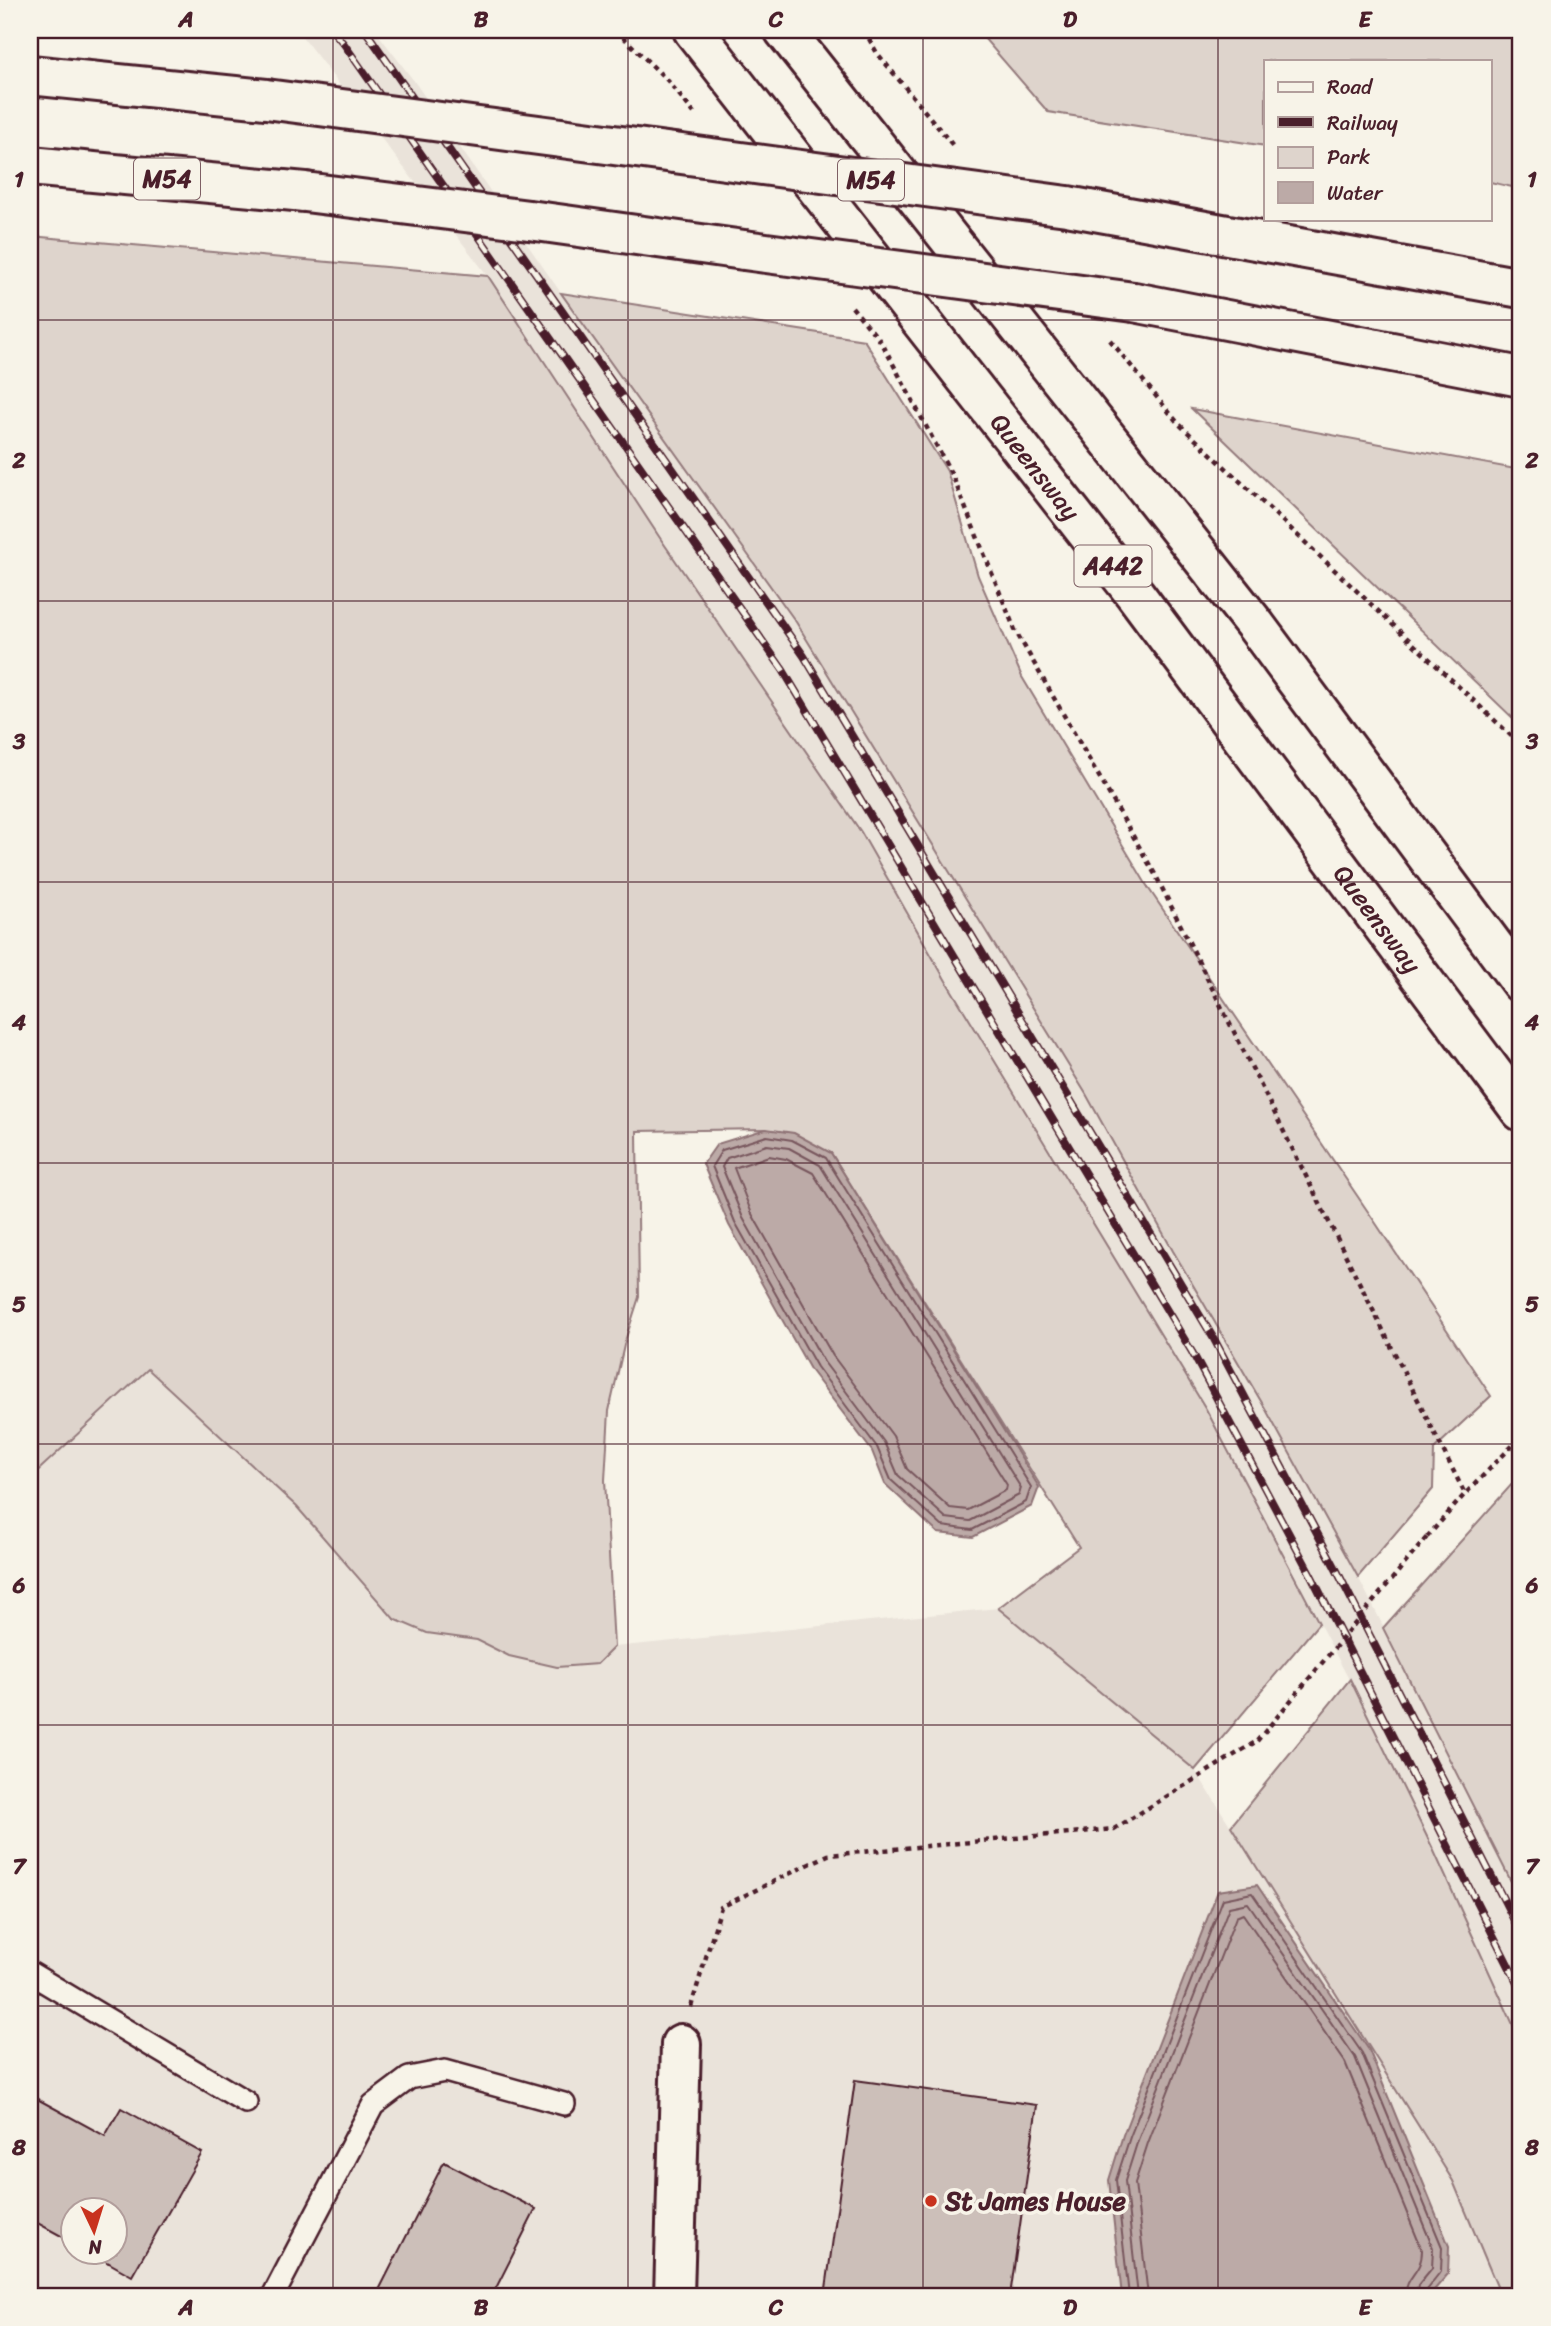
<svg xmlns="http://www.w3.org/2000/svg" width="1551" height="2326" font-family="Sriracha,sans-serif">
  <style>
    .built { fill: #eae3da; fill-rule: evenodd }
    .green { fill: #ded4cc; stroke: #947a7c; stroke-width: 2 }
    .water { fill: #bcaaa7; stroke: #8e7275; stroke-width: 2 }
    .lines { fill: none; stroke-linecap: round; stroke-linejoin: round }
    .shore { stroke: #78575d; stroke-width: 2 }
    .building { fill: #ccbfb9; stroke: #4a1f2b; stroke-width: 2 }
    .service-casing { stroke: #4a1f2b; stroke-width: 26 }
    .minor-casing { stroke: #4a1f2b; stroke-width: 44 }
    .trunk-casing { stroke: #4a1f2b; stroke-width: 44 }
    .motorway-casing { stroke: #4a1f2b; stroke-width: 44 }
    .path { stroke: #4a1f2b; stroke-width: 4.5; stroke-dasharray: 5 5; stroke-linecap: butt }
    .service { stroke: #f7f3e8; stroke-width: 21 }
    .minor { stroke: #f7f3e8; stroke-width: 38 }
    .trunk { stroke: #f7f3e8; stroke-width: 38 }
    .motorway { stroke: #f7f3e8; stroke-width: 38 }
    .rail-casing { stroke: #4a1f2b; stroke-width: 8 }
    .rail { stroke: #f7f3e8; stroke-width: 5; stroke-dasharray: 16; stroke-linecap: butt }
    .motorway-bridge-casing { stroke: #4a1f2b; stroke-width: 44; stroke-linecap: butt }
    .path-bridge { stroke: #4a1f2b; stroke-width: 4.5; stroke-dasharray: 5 5; stroke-linecap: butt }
    .motorway-bridge { stroke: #f7f3e8; stroke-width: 38 }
    .grid { fill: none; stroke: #4a1f2b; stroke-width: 2; stroke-opacity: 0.55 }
    .poi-dot { fill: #c8321e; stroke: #f7f3e8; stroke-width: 2.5 }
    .labels { text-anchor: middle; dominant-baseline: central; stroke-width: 7; stroke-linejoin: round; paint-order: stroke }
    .shield { fill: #f7f3e8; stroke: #7e5f64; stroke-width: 2 }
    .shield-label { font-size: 24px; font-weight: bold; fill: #4a1f2b }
    .street-label { font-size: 26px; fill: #4a1f2b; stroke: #f7f3e8 }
    .poi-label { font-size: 26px; font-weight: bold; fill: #4a1f2b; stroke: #f7f3e8; text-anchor: start }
    .neatline { fill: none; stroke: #4a1f2b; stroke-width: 2.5 }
    .grid-label { font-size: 23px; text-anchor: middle; font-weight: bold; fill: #4a1f2b }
  </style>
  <rect width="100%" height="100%" fill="#f7f3e8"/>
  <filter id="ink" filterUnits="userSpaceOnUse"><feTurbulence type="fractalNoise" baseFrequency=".0143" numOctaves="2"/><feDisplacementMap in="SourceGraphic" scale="14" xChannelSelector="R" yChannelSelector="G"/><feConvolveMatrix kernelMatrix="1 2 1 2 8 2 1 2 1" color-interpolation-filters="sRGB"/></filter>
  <g filter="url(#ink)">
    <path class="built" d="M 297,30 L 375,30 L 414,81 L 561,293 L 796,622 L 982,922 L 1086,1094 L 1173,1251 L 1265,1408 L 1352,1565 L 1496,1847 L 1521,1901 L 1521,2042 L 1433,1849 L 1372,1723 L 1206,1409 L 946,981 L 861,832 L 768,694 L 660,538 L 488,276 Z
      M 148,1368 L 297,1507 L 370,1593 L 427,1633 L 477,1640 L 509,1656 L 557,1667 L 597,1664 L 614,1647 L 998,1608 L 1195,1770 L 1325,1975 L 1453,2181 L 1501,2296 L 1429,2296 L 1448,2274 L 1449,2246 L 1369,2050 L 1257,1885 L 1109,2180 L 1122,2296 L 30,2296 L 30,1478 ZM 74,2210 L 116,2210 L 116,2252 L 74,2252 Z"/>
    <path class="green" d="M 977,30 L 1521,30 L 1521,189 L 1490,182 L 1490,61 L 1266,61 L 1266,146 L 1048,112 Z
      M 30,236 L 488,276 L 660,538 L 861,832 L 946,981 L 1206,1409 L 1319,1623 L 1195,1770 L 998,1608 L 1079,1547 L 831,1153 L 766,1129 L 637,1131 L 639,1297 L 625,1341 L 609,1411 L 605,1480 L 614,1647 L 597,1664 L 557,1667 L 509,1656 L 477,1640 L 427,1633 L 394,1619 L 297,1507 L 148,1369 L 30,1478 Z
      M 561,293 L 864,340 L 947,471 L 978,576 L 1022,677 L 1149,889 L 1375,1222 L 1491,1396 L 1434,1449 L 1433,1489 L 1358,1577 L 1265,1408 L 1173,1251 L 1086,1094 L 796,622 Z
      M 1192,409 L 1521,470 L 1521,726 Z
      M 1521,1474 L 1521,1901 L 1383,1628 Z
      M 1350,1679 L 1433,1849 L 1521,2042 L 1521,2296 L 1501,2296 L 1453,2181 L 1231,1826 Z"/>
    <path class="water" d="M 766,1129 L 794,1133 L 831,1153 L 1039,1487 L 1032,1506 L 973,1537 L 938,1533 L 885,1484 L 872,1451 L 811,1371 L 729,1225 L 703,1164 L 717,1144 Z
      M 1257,1885 L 1369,2050 L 1449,2246 L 1448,2274 L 1429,2296 L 1122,2296 L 1109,2180 L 1123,2135 L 1218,1891 Z"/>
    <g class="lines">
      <path class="shore" d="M 767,1136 L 792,1140 L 826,1158 L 1031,1487 L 1026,1502 L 972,1530 L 942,1526 L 891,1480 L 877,1447 L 817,1367 L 735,1222 L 712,1166 L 722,1150 Z
        M 767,1145 L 789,1148 L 820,1165 L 1021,1488 L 1019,1495 L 970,1521 L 946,1518 L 898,1475 L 884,1442 L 824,1362 L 743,1218 L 722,1167 L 727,1158 Z
        M 769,1156 L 786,1159 L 813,1173 L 1007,1485 L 1006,1490 L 968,1510 L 950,1508 L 907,1469 L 893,1436 L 833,1356 L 752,1214 L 734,1168 Z
        M 1129,2296 L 1116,2180 L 1130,2137 L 1223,1899 L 1252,1893 L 1362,2053 L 1442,2247 L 1441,2271 L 1426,2290 L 1424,2296
        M 1138,2296 L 1125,2181 L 1138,2140 L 1229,1907 L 1248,1903 L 1355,2057 L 1433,2248 L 1432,2268 L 1418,2285 L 1416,2296
        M 1148,2296 L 1135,2183 L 1148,2143 L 1236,1917 L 1243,1914 L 1345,2062 L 1422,2250 C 1422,2274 1406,2274 1405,2296"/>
    </g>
    <path class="building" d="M 855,2080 L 1037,2105 L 1010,2296 L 825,2296 Z
      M 30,2095 L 105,2136 L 121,2108 L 202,2153 L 132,2276 L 90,2252 L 116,2252 L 116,2210 L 74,2210 L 74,2243 L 30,2219 Z
      M 444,2162 L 536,2209 L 492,2296 L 376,2296 Z"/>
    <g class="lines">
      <defs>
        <path id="service" d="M 30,1973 L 246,2102
          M 273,2296 L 373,2105 L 409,2078 L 445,2071 L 564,2104"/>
        <path id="minor" d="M 674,2296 L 681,2044"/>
        <g id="trunk">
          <path id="s1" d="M 693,30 L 1135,594 L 1521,1111"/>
          <path d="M 784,30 L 1256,626 L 1521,983"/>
        </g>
        <path id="motorway" d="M 30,75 L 266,99
          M 456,124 L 674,153
          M 30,166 L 305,192
          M 1067,206 L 1521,288
          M 529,220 L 744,250
          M 1134,302 L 1521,377"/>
      </defs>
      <use href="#service" class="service-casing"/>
      <use href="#minor" class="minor-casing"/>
      <use href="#trunk" class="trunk-casing"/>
      <use href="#motorway" class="motorway-casing"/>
      <path class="path" d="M 616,30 L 668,81 L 694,113
        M 864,30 L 877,53 L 955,148
        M 852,307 L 882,343 L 953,477 L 1015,630 L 1156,876 L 1465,1494
        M 1110,340 L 1178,423 L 1521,745
        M 1427,1537 L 1465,1494 L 1521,1437
        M 691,2007 L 721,1907 L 828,1855 L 1114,1829 L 1257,1741"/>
      <use href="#service" class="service"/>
      <use href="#minor" class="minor"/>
      <use href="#trunk" class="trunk"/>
      <use href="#motorway" class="motorway"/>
      <defs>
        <path id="rail" d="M 332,30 L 344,44 L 783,670 L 1192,1352 L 1312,1577 L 1521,1990
          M 365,30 L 804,656 L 1214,1339 L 1334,1565 L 1521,1934"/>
      </defs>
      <use href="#rail" class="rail-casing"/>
      <use href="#rail" class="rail"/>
      <defs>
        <path id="motorway-bridge" d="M 266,99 L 456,124
          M 674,153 L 1067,206
          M 305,192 L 529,220
          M 744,250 L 1134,302"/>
      </defs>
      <use href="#motorway-bridge" class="motorway-bridge-casing"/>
      <path class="path-bridge" d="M 1257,1741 L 1427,1537"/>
      <use href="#motorway-bridge" class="motorway-bridge"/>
    </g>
  </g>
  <path class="grid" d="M 333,30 L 333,2296M 628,30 L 628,2296M 923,30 L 923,2296M 1218,30 L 1218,2296M 30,320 L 1521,320M 30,601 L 1521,601M 30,882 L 1521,882M 30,1163 L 1521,1163M 30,1444 L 1521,1444M 30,1725 L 1521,1725M 30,2006 L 1521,2006"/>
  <circle class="poi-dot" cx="931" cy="2201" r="7"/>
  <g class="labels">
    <g class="shield">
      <rect x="134" y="158.5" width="66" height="41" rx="5"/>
      <rect x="838" y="159.5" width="66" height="41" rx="5"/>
      <rect x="1074.5" y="545.5" width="77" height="41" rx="5"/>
    </g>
    <g class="shield-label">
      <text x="167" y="179">M54</text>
      <text x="871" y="180">M54</text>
      <text x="1113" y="566">A442</text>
    </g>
    <g class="street-label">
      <text stroke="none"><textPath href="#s1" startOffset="555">Queensway</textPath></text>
      <text stroke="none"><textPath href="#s1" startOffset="1122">Queensway</textPath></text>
    </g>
    <g class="poi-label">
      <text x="945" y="2201">St James House</text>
    </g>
  </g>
  <rect width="1551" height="2326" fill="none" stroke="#f7f3e8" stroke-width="77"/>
  <rect x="1264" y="60" width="228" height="161" fill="#f7f3e8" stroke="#b29e9c" stroke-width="2"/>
  <rect x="1278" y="82" width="35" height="10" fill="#f7f3e8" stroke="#b29e9c" stroke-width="2"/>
  <text x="1327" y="94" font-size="21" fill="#4a1f2b">Road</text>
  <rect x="1278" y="117" width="35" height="10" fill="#4a1f2b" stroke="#b29e9c" stroke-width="2"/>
  <text x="1327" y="130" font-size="21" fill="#4a1f2b">Railway</text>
  <rect x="1278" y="147" width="35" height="21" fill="#ded4cc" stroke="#b29e9c" stroke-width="2"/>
  <text x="1327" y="164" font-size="21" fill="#4a1f2b">Park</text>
  <rect x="1278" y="182" width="35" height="21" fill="#bcaaa7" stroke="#b29e9c" stroke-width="2"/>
  <text x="1327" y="200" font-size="21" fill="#4a1f2b">Water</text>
  <g transform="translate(94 2231) rotate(176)"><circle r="33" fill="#f7f3e8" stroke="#b29e9c" stroke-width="2"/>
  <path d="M0-5L12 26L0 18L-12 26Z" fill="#c8321e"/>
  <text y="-10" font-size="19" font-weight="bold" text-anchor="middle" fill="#4a1f2b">N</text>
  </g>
  <rect x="38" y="38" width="1474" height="2250" class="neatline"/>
  <g class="grid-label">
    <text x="186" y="27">A</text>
    <text x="481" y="27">B</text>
    <text x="776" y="27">C</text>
    <text x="1070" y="27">D</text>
    <text x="1365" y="27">E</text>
    <text x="19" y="187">1</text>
    <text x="1532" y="187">1</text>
    <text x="19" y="468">2</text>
    <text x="1532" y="468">2</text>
    <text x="19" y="749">3</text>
    <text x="1532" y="749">3</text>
    <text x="19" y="1030">4</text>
    <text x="1532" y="1030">4</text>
    <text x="19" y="1312">5</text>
    <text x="1532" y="1312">5</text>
    <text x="19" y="1593">6</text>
    <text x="1532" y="1593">6</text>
    <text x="19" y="1874">7</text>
    <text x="1532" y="1874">7</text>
    <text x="19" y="2155">8</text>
    <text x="1532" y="2155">8</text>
    <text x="186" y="2315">A</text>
    <text x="481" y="2315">B</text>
    <text x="776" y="2315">C</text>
    <text x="1070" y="2315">D</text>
    <text x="1365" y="2315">E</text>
  </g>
</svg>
